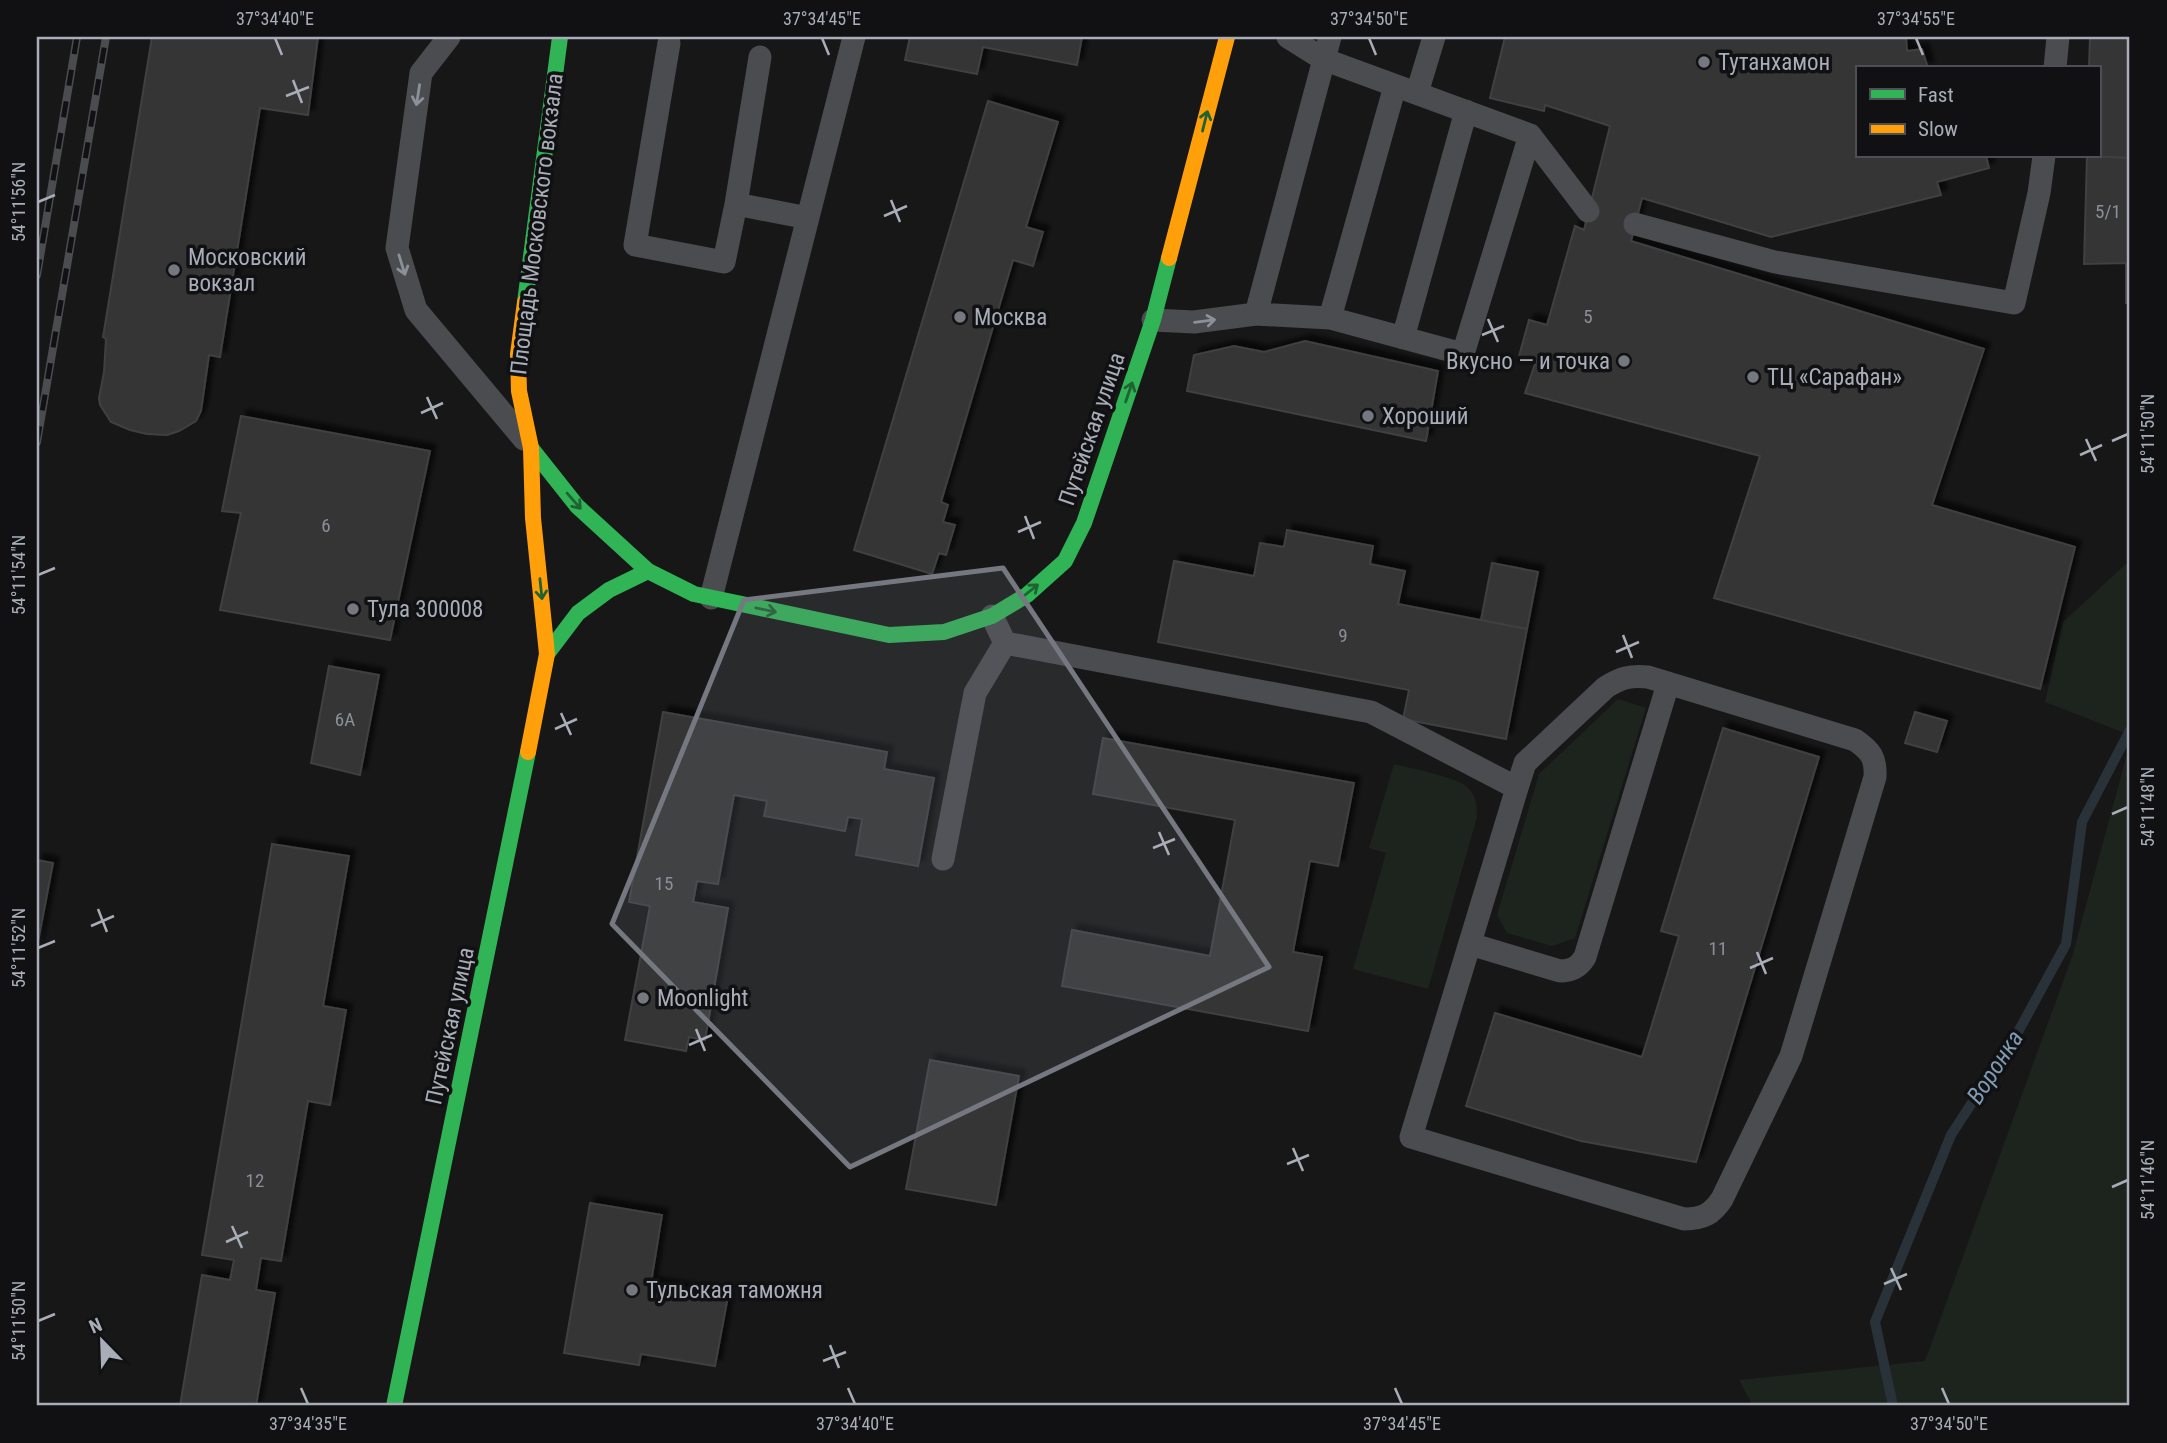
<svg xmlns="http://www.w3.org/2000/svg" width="2167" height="1443" font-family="'Roboto Condensed',sans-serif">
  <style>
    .green { fill: #1d241e }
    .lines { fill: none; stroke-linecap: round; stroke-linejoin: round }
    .stream { stroke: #2a3239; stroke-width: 10 }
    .building { fill: #353536; stroke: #3f4043; stroke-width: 2; filter: url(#shadow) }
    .lane { stroke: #4b4c50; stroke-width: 23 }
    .fast { stroke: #30b455; stroke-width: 16 }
    .slow { stroke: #ff9f0a; stroke-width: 16 }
    .rail-casing { stroke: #4b4c4f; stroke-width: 8 }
    .rail { stroke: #111113; stroke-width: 5; stroke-dasharray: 16; stroke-linecap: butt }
    .oneway { stroke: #8c9099 }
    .oneway2 { stroke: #206234 }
    .marked { fill: #757880; fill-opacity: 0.2; stroke: #757880; stroke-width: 5; stroke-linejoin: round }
    .ticks { fill: none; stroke: #a8adb8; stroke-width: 2.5 }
    .poi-dot { fill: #757880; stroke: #111113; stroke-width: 2.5 }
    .labels { text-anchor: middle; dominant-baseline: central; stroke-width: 7; stroke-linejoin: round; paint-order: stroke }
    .number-label { font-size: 19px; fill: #8b8f98 }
    .poi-label { font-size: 23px; fill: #a8adb8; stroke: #111113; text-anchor: start }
    .street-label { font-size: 23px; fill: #a8adb8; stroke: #111113 }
    .water-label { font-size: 24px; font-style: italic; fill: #7f9bb3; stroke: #111113 }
    .neatline { fill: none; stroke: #a8adb8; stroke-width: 2.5 }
    .ticks-label { font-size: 18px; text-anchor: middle; fill: #a8adb8 }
  </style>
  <defs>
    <filter id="shadow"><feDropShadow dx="6" dy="-6" stdDeviation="2" flood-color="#0009"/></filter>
  </defs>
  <rect width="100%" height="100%" fill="#171717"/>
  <path class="green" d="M 2130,556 L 2130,735 L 2045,702 L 2063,622 L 2128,562 Z
    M 1618,699 L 1646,708 L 1575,938 L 1552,946 L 1507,933 L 1497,915 L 1539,774 Z
    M 2130,743 L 2130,1406 L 1753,1406 L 1739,1380 L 1925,1361 L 2072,957 Z
    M 1394,764 C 1409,768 1457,777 1467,787 C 1476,795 1477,805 1477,817 L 1428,989 L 1353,969 L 1386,853 L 1369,848 Z"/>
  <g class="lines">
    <path class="stream" d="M 1893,1406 L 1875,1322 L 1951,1135 L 2018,1032 L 2066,944 L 2082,822 L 2130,730"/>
  </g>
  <path class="building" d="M 152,37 L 318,37 L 308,115 L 260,108 L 220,357 L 209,355 L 201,411 L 196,421 L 179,431 L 167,435 L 147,434 L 130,430 L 111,422 L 100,405 L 99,398 L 104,372 L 106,339 L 103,337 Z
    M 910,37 L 1082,37 L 1077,65 L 983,47 L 977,74 L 905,60 Z
    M 1505,37 L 1906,37 L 1907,51 L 1922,49 L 1928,68 L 1857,68 L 1857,156 L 1986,156 L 1989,168 L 1937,182 L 1941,195 L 1771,237 L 1642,198 L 1631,241 L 1984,349 L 1932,505 L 2075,547 L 2040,689 L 1714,598 L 1760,456 L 1525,393 L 1536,361 L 1519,356 L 1529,320 L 1547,325 L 1575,226 L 1584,230 L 1610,126 L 1545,105 L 1544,111 L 1490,98 Z
    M 2090,37 L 2130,37 L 2130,158 L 2092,156 L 2099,156 L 2099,68 L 2089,68 Z
    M 988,101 L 1058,122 L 1026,227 L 1043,232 L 1033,266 L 1013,260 L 941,502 L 948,505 L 943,522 L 955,525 L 946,555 L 939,553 L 932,574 L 854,550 Z
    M 2087,156 L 2130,158 L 2130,303 L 2126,303 L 2126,263 L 2084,264 Z
    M 1305,341 L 1438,371 L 1426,441 L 1187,391 L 1194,355 L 1234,346 L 1264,352 Z
    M 241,416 L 430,451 L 390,640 L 220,610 L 241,513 L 222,511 Z
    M 1287,530 L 1373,546 L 1370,564 L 1405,571 L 1398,604 L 1527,629 L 1506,739 L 1403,719 L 1409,690 L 1158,642 L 1174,561 L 1254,576 L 1260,543 L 1284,547 Z
    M 1492,563 L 1538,572 L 1527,629 L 1481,620 Z
    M 329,666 L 379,675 L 360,775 L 311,763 Z
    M 663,712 L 887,752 L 884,769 L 934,778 L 918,866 L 856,855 L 862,819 L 848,817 L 845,831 L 764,816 L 767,801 L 734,795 L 718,884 L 697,881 L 693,902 L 728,908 L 705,1040 L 689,1037 L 686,1051 L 625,1040 L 650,906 L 629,902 Z
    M 1915,712 L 1947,721 L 1937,752 L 1905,743 Z
    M 1723,728 L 1819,757 L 1696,1162 L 1581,1141 L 1466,1106 L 1495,1013 L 1642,1057 L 1679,936 L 1661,931 Z
    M 1103,738 L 1354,783 L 1338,866 L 1310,861 L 1293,952 L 1322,957 L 1308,1031 L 1062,986 L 1072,930 L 1210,956 L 1235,820 L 1093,794 Z
    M 272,844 L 349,856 L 323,1006 L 346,1010 L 330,1105 L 308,1101 L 281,1261 L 261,1258 L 256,1290 L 275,1293 L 256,1406 L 180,1406 L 202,1275 L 230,1280 L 234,1260 L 202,1255 Z
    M 37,860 L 53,863 L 37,947 Z
    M 930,1060 L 1019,1076 L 996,1205 L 906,1189 Z
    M 590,1203 L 662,1215 L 651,1283 L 728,1296 L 715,1366 L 641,1354 L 639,1365 L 564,1353 Z"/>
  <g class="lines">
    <path class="lane" d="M 449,37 L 421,73 L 397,248 L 416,310 L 524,439
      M 1288,37 L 1323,59 L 1530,135 L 1588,211
      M 669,43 L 635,245 L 724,262 L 736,204 L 760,57
      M 2055,68 L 2058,37
      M 1417,93 L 1434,37
      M 736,204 L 808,218
      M 1635,224 L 1775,262 L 2014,303 L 2039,193 L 2044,156
      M 1256,314 L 1330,37
      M 1330,318 L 1395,86
      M 1153,320 L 1194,322 L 1256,314 L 1330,318 L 1463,354 L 1530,135
      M 1403,338 L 1466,111
      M 711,598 L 854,37
      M 992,616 L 1005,643 L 1371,712 L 1517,788 L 1525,763 L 1606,687 C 1621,678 1630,675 1648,677 L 1855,740 C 1871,751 1876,758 1875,777 L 1791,1056 L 1722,1199 C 1712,1214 1703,1219 1684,1219 L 1411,1137 L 1517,788
      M 943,859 L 975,693 L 1005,643
      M 1470,944 L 1560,971 C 1572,971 1579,967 1585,957 L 1668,684"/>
    <path class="fast" d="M 525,302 L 560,37
      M 531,448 L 577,506 L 648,571 L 694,594 L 889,635 L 944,632 L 992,616 L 1027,595 L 1065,561 L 1084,523 L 1153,320 L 1169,258
      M 547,654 L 578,613 L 609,590 L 648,571
      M 394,1406 L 528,752"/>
    <path class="slow" d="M 1169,258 L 1227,37
      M 525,302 L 518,354 L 519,391 L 531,448 L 533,518 L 547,654 L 528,752"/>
    <defs>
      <path id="rail" d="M 37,275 L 77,37
        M 37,442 L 106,37"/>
    </defs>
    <use href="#rail" class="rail-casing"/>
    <use href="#rail" class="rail"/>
  </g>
  <defs><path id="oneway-shaft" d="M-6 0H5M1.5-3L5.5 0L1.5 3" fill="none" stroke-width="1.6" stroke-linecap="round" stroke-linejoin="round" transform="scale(1.75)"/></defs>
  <g class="oneway">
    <use href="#oneway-shaft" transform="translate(418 95) rotate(99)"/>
    <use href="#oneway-shaft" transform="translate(402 265) rotate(73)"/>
    <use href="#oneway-shaft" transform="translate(1205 321) rotate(-7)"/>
  </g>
  <g class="oneway2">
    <use href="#oneway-shaft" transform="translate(1205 121) rotate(-76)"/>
    <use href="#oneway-shaft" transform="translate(1129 392) rotate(-71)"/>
    <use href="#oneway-shaft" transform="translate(574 501) rotate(49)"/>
    <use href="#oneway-shaft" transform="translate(541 589) rotate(84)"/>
    <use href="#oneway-shaft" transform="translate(1030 591) rotate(-39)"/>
    <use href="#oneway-shaft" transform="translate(766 610) rotate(12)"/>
  </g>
  <path class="marked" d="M 1003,568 L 1269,967 L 850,1167 L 612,924 L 744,600 Z"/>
  <path class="ticks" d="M 275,38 L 282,55M 822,38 L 829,55M 1369,38 L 1376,55M 1916,38 L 1923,55M 293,80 L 302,103M 286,96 L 309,87M 891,200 L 900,222M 38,202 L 55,195M 884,216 L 907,206M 1488,319 L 1498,342M 1482,335 L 1504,326M 427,397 L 437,419M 421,413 L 443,403M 2086,439 L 2096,461M 2112,441 L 2128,434M 2080,455 L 2102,445M 1025,516 L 1034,539M 1018,532 L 1041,522M 38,575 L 55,568M 1623,635 L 1632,658M 1616,652 L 1639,642M 561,713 L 571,735M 555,729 L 577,719M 2112,814 L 2128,807M 1159,832 L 1169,855M 1153,848 L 1175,839M 98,909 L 107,932M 91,926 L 114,916M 38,948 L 55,941M 1757,952 L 1766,974M 1750,968 L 1773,958M 696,1029 L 705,1051M 689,1045 L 712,1035M 1293,1148 L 1303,1171M 1287,1164 L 1309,1155M 2112,1187 L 2128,1180M 232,1226 L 242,1248M 226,1242 L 248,1232M 1891,1268 L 1901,1290M 1884,1284 L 1907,1274M 38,1321 L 55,1314M 830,1345 L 839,1368M 823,1361 L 846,1352M 301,1388 L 308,1404M 848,1388 L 855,1404M 1395,1388 L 1402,1404M 1942,1388 L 1949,1404"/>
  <g class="poi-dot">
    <circle cx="1704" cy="62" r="7"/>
    <circle cx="174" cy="270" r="7"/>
    <circle cx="960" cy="317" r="7"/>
    <circle cx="1624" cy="361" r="7"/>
    <circle cx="1753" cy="377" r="7"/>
    <circle cx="1368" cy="416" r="7"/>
    <circle cx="353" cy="609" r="7"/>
    <circle cx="643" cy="998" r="7"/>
    <circle cx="632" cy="1290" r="7"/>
  </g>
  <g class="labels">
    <g class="number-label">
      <text x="2108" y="211">5/1</text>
      <text x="1588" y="316">5</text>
      <text x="326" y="525">6</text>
      <text x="1343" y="635">9</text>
      <text x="345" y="719">6А</text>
      <text x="664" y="883">15</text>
      <text x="1718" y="948">11</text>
      <text x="255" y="1180">12</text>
    </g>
    <g class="poi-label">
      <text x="1718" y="62">Тутанхамон</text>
      <text x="188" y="257">Московский<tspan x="188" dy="26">вокзал</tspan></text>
      <text x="974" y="317">Москва</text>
      <text x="1610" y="361" text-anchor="end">Вкусно — и точка</text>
      <text x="1767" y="377">ТЦ «Сарафан»</text>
      <text x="1382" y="416">Хороший</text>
      <text x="367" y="609">Тула 300008</text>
      <text x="657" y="998">Moonlight</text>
      <text x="646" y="1290">Тульская таможня</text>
    </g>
    <g class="street-label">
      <text transform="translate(537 224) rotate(-83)">Площадь Московского вокзала</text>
      <text transform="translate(1092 429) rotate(-71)">Путейская улица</text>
      <text transform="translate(450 1026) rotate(-78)">Путейская улица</text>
    </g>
    <g class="water-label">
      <text transform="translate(1995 1067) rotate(-57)">Воронка</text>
    </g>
  </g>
  <rect width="2167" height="1443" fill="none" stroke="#111113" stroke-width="77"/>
  <rect x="1856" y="66" width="245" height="91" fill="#111113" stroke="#4d4f55" stroke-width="2"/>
  <rect x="1870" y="89" width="35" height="10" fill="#30b455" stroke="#4d4f55" stroke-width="2"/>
  <text x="1918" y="102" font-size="21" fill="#a8adb8">Fast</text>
  <rect x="1870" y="124" width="35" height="10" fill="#ff9f0a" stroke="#4d4f55" stroke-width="2"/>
  <text x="1918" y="136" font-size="21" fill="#a8adb8">Slow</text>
  <g transform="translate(102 1341) rotate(337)" stroke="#111113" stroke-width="5" paint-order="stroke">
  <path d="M0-5L12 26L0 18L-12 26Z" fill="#a8adb8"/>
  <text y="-10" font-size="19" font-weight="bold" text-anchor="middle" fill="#a8adb8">N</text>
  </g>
  <rect x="38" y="38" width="2090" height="1366" class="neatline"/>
  <g class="ticks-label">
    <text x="275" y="25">37°34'40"E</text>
    <text x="822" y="25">37°34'45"E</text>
    <text x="1369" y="25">37°34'50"E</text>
    <text x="1916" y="25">37°34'55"E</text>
    <text transform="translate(19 202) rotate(-90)" y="6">54°11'56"N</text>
    <text transform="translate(2148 434) rotate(-90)" y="6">54°11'50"N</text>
    <text transform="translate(19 575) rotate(-90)" y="6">54°11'54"N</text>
    <text transform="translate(2148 807) rotate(-90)" y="6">54°11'48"N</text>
    <text transform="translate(19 948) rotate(-90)" y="6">54°11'52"N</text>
    <text transform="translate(2148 1180) rotate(-90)" y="6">54°11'46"N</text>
    <text transform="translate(19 1321) rotate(-90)" y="6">54°11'50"N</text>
    <text x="308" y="1430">37°34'35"E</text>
    <text x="855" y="1430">37°34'40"E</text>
    <text x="1402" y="1430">37°34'45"E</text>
    <text x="1949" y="1430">37°34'50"E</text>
  </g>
</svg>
